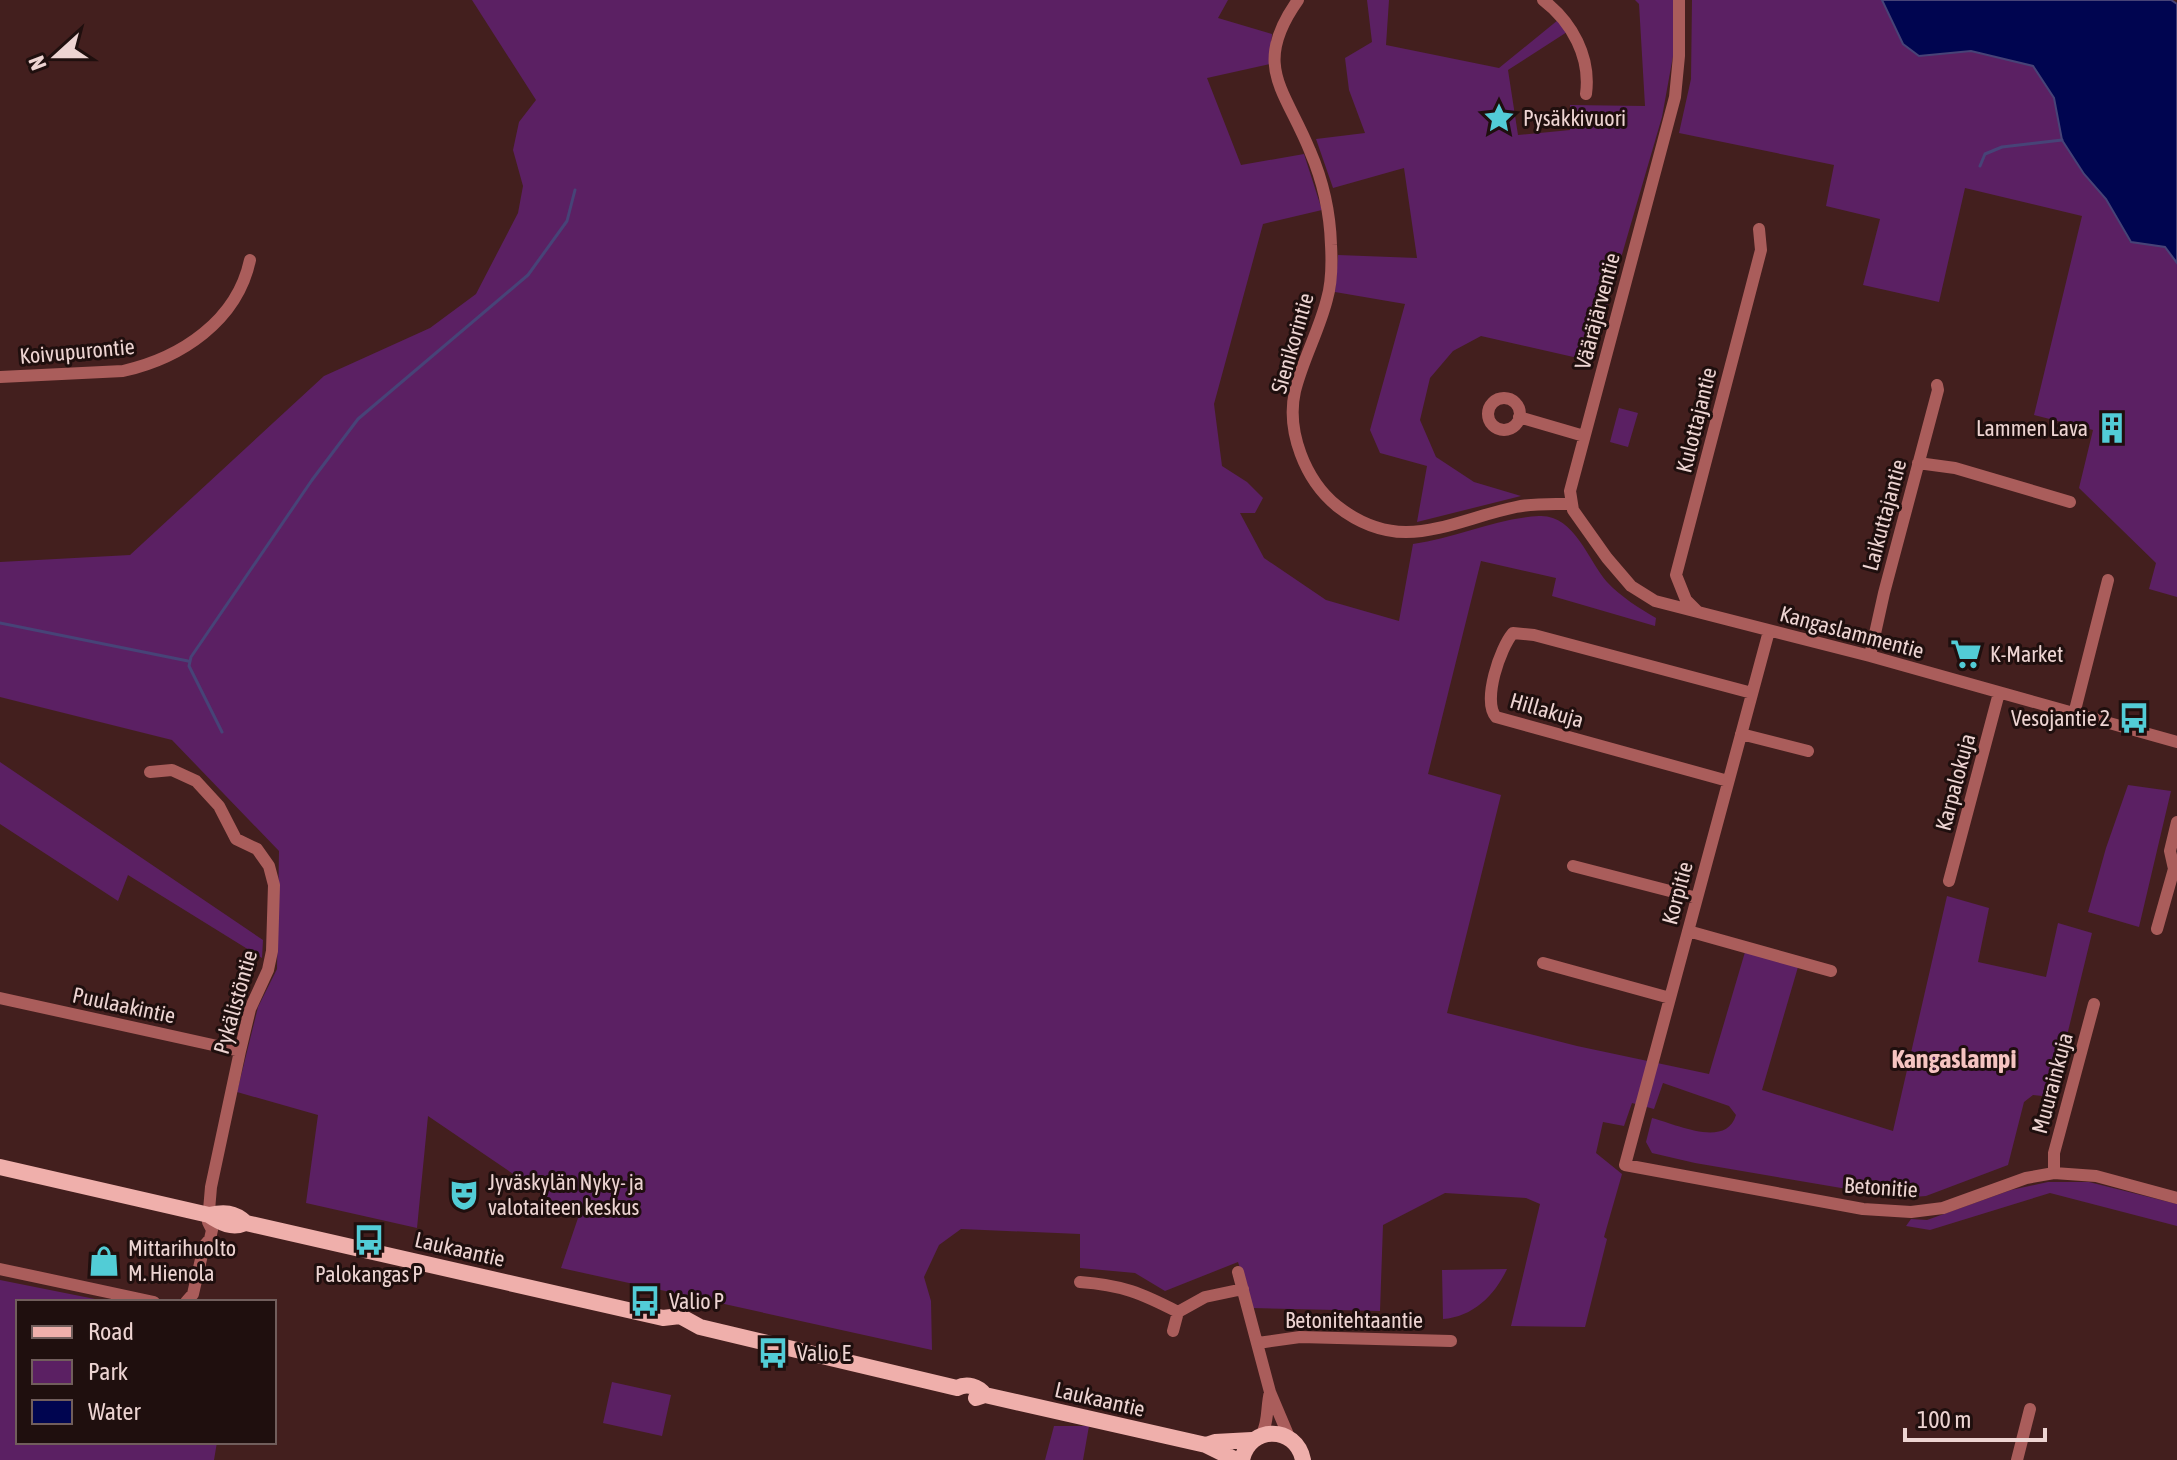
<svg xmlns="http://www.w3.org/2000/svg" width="2177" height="1460" font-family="'Asap Condensed',sans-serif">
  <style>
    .green { fill: #5b2063 }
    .water { fill: #000550; stroke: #474377; stroke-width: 2 }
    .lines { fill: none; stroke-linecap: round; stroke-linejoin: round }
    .stream { stroke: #474377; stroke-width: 3 }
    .minor { stroke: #aa5d5b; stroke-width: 12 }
    .major { stroke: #efafab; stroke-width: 16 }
    .labels { text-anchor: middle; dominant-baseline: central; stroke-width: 6; stroke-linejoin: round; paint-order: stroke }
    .poi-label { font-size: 22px; fill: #edd4d2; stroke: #1f0f0e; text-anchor: start }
    .street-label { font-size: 22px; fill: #edd4d2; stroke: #1f0f0e }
    .quarter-label { font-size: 26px; font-weight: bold; fill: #f5c4c1; stroke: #1f0f0e }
  </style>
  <rect width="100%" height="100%" fill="#431f1e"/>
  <path class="green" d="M 472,0 L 1228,0 L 1218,18 L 1272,34 L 1270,64 L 1207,78 L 1241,165 L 1304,154 L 1322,210 L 1263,224 L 1214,404 L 1222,466 L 1247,482 L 1263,498 L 1255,513 L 1240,513 L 1264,558 L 1326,600 L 1399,621 L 1413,544 C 1456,538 1496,518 1539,516 C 1574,514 1588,560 1607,582 C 1621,597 1639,608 1656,618 L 1655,626 L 1552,596 L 1556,578 L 1481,561 L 1428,774 L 1501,795 L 1447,1013 L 1577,1046 L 1709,1074 L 1745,952 L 1798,967 L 1762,1090 L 1893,1131 L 1947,896 L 1989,908 L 1978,962 L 2046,977 L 2058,923 L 2092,933 L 2052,1097 L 2033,1095 L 2024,1102 L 2008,1165 L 1926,1196 L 1900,1198 L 1695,1163 L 1652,1153 L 1646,1142 L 1652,1118 C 1676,1124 1726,1149 1736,1115 L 1729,1106 L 1663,1083 L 1654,1109 L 1632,1103 L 1624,1126 L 1603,1122 L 1596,1153 L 1622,1174 L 1604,1237 L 1607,1239 L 1585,1327 L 1511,1326 L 1540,1204 L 1526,1198 L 1445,1193 L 1383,1225 L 1380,1311 L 1252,1308 L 1238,1262 L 1165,1291 L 1135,1273 L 1080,1268 L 1080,1234 L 961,1229 L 939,1245 L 924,1277 L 931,1301 L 932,1350 L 561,1268 L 578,1218 L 428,1116 L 417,1228 L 306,1203 L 318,1115 L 237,1092 L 258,1007 L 277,969 L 279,851 L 172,740 L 0,697 L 0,562 L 130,555 L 324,376 L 430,328 L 476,294 L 518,213 L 523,186 L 513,150 L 519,122 L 536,100 Z
    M 1367,0 L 1389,0 L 1386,45 L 1499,68 L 1558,20 L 1567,32 L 1508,70 L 1518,135 L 1570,130 L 1570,105 L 1645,106 L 1639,4 L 1635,0 L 1674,0 L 1673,56 L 1662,117 L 1591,361 L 1481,336 L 1453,351 L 1430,378 L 1420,420 L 1436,457 L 1474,482 L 1521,496 L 1417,522 L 1427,466 L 1380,453 L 1370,430 L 1405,304 L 1335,292 L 1338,255 L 1417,258 L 1404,168 L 1333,188 L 1316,139 L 1365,133 L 1349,90 L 1345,58 L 1372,42 Z
    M 1692,0 L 1882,0 L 1903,44 L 1919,56 L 1971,51 L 2033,66 L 2054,98 L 2062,140 L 2084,173 L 2106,199 L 2130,242 L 2166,247 L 2177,263 L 2177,597 L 2149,589 L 2156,563 L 2079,488 L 2093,430 L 2034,415 L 2082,216 L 1965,188 L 1939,302 L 1863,285 L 1880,219 L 1826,206 L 1834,165 L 1679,133 L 1691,79 Z
    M 1619,408 L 1638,413 L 1628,447 L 1610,442 Z
    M 0,762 L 263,940 L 262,958 L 128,875 L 118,901 L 0,824 Z
    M 2128,785 L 2171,791 L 2139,927 L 2088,912 L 2106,848 Z
    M 2048,1182 L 2089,1182 L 2177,1204 L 2177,1226 L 2050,1193 L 1930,1230 L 1906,1226 L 1911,1219 L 1927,1220 L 2011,1190 Z
    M 1507,1269 C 1495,1295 1473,1317 1443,1319 L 1442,1270 Z
    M 0,1280 L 110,1302 L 18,1302 L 18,1442 L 217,1442 L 214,1460 L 0,1460 Z
    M 612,1382 L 671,1395 L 662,1436 L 603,1423 Z
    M 1054,1426 L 1089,1426 L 1083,1460 L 1045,1460 Z"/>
  <path class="water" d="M 1882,0 L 2171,0 L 2177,4 L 2177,263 L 2165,247 L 2131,242 L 2106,199 L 2084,174 L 2062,140 L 2054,98 L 2033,66 L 1971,51 L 1919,56 L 1903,44 Z"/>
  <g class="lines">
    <path class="stream" d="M 1980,166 L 1985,154 L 2002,147 L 2062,140
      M 0,623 L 188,661
      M 222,732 L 189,666 L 191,657 L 312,480 L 358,419 L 528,275 L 567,221 L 575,190"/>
    <path class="minor" d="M 1298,0 C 1251,66 1285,89 1310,151 C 1323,181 1330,212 1331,245 C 1332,263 1332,282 1327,299 C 1319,331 1303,359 1295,391 C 1286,431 1305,480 1337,506 C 1401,556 1449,521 1516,507 C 1534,503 1551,504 1570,504
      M 1543,0 C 1572,22 1591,57 1586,94
      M 1679,0 L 1679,56 L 1675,97 L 1570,491 L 1573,510 L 1607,558 L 1631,586 L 1655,601 L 1870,656 L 2177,742
      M 0,377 L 123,371 C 181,358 237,321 250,260
      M1488 414a16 16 0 1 1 32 0a16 16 0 1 1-32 0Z
      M 1519,417 L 1584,436
      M 1918,463 L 1955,468 L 2070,502
      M 1698,612 L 1686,600 L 1676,575 L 1761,250 L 1759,229
      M 1769,631 L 1625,1165 L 1863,1209 L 1911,1212 L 1943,1208 L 2026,1178 L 2054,1173 L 2096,1176 L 2177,1198
      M 1870,656 L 1884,593 L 1938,390 L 1937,385
      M 2074,714 L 2108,580
      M 1741,734 L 1808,751
      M 150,772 L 172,770 L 196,781 L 219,806 L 236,839 L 257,849 L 269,866 L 274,885 L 272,951 L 268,970 L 250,1009 L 240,1051 L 211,1187 L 208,1222 L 212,1230 L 210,1239 L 204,1246 L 193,1294 L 186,1302
      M 1728,781 L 1496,717 C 1482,701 1500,648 1513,633 L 1534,635 L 1752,693
      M 1573,866 L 1697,898
      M 1949,881 L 1999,693
      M 2157,929 L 2174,869 L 2170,851 L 2177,822
      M 1688,931 L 1831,971
      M 1543,963 L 1670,998
      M 0,998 L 240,1051
      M 2054,1173 L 2054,1153 L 2094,1004
      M 0,1269 L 154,1302
      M 1238,1272 L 1270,1392 L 1289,1437
      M 1080,1282 C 1122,1285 1141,1293 1178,1312
      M 1173,1331 L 1178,1312 L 1205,1297 L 1243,1289
      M 1258,1343 L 1300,1337 L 1451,1341
      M 1262,1434 C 1269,1420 1266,1407 1270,1392
      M 2017,1460 L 2030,1409"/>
    <path class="major" d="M 0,1167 L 209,1215 C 221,1223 232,1229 246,1223
      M 209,1215 C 224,1212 234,1212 246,1223 L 663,1318 L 680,1316 L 700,1327 L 957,1388 C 967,1383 978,1386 985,1395
      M 976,1398 L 985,1395 L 1206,1445 L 1236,1460
      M 1206,1445 L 1215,1442 L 1252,1440
      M 1242,1460 C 1249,1425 1296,1425 1303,1460"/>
  </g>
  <defs>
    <symbol id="sight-bare" viewBox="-9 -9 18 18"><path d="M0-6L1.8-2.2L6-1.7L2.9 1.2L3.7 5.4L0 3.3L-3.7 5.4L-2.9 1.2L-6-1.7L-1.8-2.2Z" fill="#52ccd6" stroke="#1f0f0e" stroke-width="2.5" paint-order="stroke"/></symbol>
    <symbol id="building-bare" viewBox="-9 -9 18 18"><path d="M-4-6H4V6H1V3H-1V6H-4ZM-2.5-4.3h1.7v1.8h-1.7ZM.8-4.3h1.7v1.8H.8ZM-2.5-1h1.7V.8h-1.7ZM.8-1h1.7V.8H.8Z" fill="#52ccd6" stroke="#1f0f0e" stroke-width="2.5" paint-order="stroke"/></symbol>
    <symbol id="supermarket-bare" viewBox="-9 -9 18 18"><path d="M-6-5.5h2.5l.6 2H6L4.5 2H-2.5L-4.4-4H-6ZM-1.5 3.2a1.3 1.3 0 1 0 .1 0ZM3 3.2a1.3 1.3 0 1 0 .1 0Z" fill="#52ccd6" stroke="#1f0f0e" stroke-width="2.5" paint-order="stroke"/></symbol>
    <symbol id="bus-bare" viewBox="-9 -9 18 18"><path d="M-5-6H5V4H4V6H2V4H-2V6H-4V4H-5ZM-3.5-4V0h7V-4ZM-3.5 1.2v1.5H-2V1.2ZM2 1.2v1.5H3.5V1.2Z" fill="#52ccd6" stroke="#1f0f0e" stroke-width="2.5" paint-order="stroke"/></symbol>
    <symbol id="theatre-bare" viewBox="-9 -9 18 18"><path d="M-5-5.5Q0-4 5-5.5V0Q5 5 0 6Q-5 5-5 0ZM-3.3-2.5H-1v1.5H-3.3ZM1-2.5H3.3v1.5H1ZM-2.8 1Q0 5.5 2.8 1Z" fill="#52ccd6" stroke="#1f0f0e" stroke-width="2.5" paint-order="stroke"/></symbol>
    <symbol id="shop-bare" viewBox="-9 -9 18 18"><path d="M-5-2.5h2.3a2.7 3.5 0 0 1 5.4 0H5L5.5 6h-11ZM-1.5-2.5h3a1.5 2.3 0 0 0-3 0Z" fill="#52ccd6" stroke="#1f0f0e" stroke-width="2.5" paint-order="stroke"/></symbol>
  </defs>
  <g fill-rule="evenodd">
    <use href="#sight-bare" x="1477" y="96" width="44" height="44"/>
    <use href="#building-bare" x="2090" y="406" width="44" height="44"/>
    <use href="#supermarket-bare" x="1944" y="632" width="44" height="44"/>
    <use href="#bus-bare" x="2112" y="696" width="44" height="44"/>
    <use href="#theatre-bare" x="442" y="1173" width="44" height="44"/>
    <use href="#bus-bare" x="347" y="1218" width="44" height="44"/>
    <use href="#shop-bare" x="82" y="1239" width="44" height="44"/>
    <use href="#bus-bare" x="623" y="1279" width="44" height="44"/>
    <use href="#bus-bare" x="751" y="1331" width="44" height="44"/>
  </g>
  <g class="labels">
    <g class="poi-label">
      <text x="1523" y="118">Pysäkkivuori</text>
      <text x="2088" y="428" text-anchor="end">Lammen Lava</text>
      <text x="1990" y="654">K-Market</text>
      <text x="2110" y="718" text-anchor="end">Vesojantie 2</text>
      <text x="488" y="1182">Jyväskylän Nyky- ja<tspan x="488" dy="25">valotaiteen keskus</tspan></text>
      <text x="128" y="1248">Mittarihuolto<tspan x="128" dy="25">M. Hienola</tspan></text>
      <text x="369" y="1274" text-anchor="middle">Palokangas P</text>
      <text x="669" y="1301">Valio P</text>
      <text x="797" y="1353">Valio E</text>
    </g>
    <g class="street-label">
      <text transform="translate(1597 311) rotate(-75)">Vääräjärventie</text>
      <text transform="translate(1292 343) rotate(-74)">Sienikorintie</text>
      <text transform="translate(77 351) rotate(-5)">Koivupurontie</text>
      <text transform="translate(1696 420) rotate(-76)">Kulottajantie</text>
      <text transform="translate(1884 515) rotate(-75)">Laikuttajantie</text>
      <text transform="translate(1852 632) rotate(15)">Kangaslammentie</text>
      <text transform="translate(1547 710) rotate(16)">Hillakuja</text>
      <text transform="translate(1955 782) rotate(-75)">Karpalokuja</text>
      <text transform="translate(1677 893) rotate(-75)">Korpitie</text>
      <text transform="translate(235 1002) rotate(-74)">Pykälistöntie</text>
      <text transform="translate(124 1005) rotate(12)">Puulaakintie</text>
      <text transform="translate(2052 1083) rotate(-75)">Muurainkuja</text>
      <text transform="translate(1881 1187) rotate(4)">Betonitie</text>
      <text transform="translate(460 1249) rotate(13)">Laukaantie</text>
      <text x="1354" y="1320">Betonitehtaantie</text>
      <text transform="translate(1100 1399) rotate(13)">Laukaantie</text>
    </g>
    <g class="quarter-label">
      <text x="1954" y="1059">Kangaslampi</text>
    </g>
  </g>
  <rect x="16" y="1300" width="260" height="144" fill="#1f0f0e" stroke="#715e5c" stroke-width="2"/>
  <rect x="32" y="1326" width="40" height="12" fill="#efafab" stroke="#715e5c" stroke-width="2"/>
  <text x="88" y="1340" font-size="24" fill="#edd4d2">Road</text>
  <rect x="32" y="1360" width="40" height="24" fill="#5b2063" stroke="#715e5c" stroke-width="2"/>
  <text x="88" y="1380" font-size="24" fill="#edd4d2">Park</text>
  <rect x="32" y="1400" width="40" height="24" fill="#000550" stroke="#715e5c" stroke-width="2"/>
  <text x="88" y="1420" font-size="24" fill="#edd4d2">Water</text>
  <g transform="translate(56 56) rotate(249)" stroke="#1f0f0e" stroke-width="6" paint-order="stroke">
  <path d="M0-6L14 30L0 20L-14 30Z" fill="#edd4d2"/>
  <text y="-12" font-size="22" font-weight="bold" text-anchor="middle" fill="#edd4d2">N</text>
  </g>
  <path d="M1905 1428v12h140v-12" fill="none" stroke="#edd4d2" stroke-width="4"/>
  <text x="1917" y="1428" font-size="24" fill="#edd4d2" stroke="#1f0f0e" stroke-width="6" paint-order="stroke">100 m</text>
</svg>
